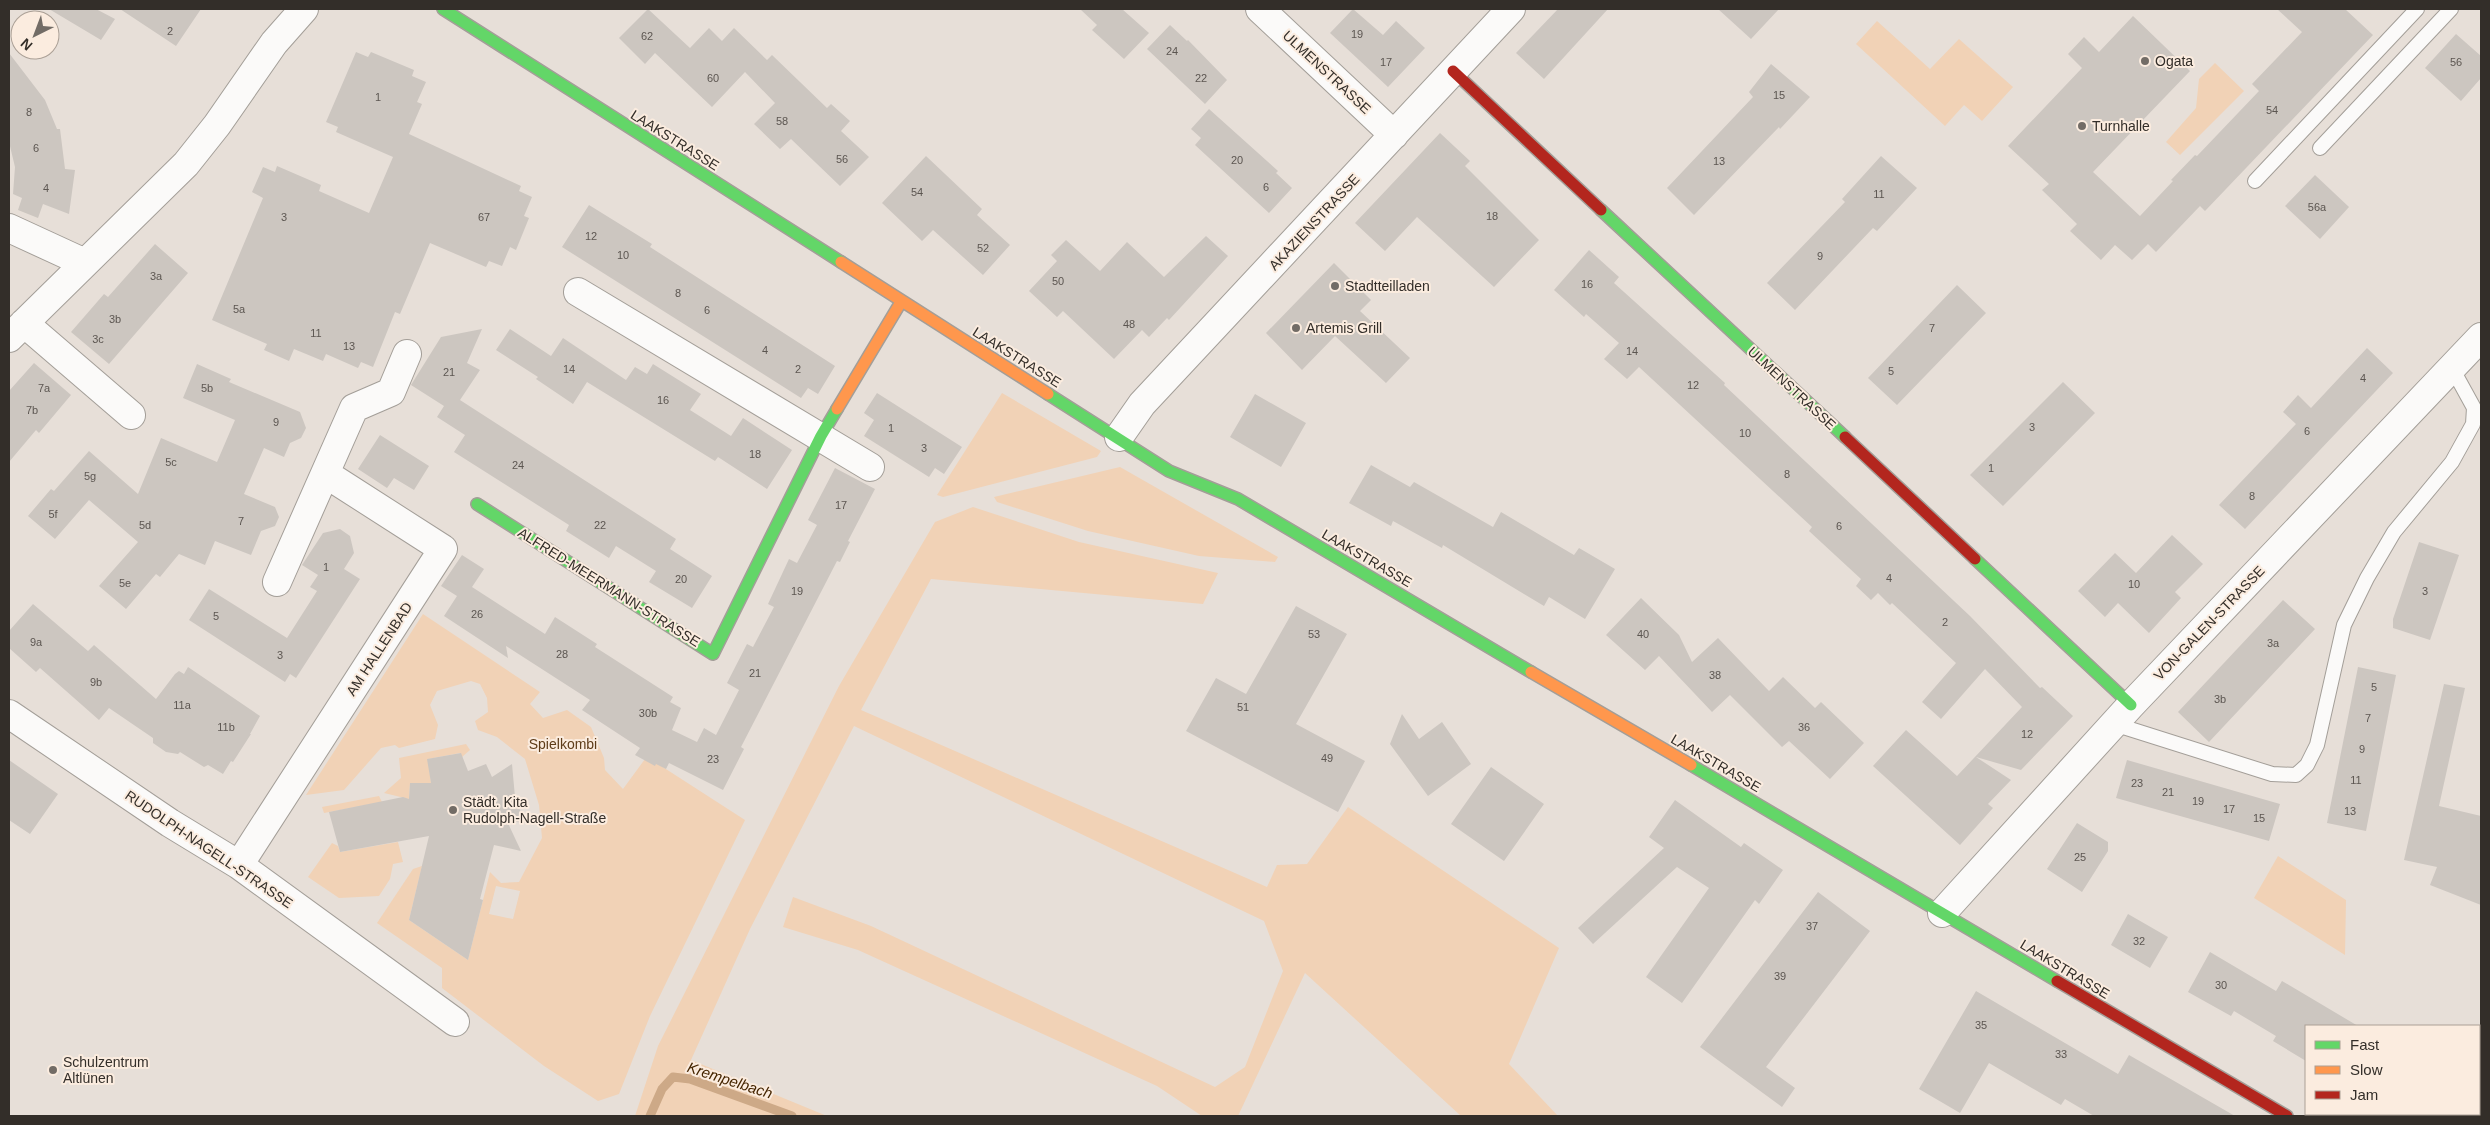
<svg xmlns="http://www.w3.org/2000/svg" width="2490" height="1125" font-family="Helvetica,sans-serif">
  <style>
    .green { fill: #f1d2b6; fill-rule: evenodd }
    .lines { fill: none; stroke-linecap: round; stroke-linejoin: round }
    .stream { stroke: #cda987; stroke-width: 9 }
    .building { fill: #ccc6c0 }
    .lane-casing { stroke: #a39e98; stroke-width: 16 }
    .street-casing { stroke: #a39e98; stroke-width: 30 }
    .fast-casing { stroke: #a39e98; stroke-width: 14 }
    .slow-casing { stroke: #a39e98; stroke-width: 14 }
    .jam-casing { stroke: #a39e98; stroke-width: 14 }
    .lane { stroke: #fbfaf9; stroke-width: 14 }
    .street { stroke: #fbfaf9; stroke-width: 28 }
    .fast { stroke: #63d668; stroke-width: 11 }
    .slow { stroke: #ff974d; stroke-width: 11 }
    .jam { stroke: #b3261e; stroke-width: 11 }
    .poi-dot { fill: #726c66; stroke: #fbecdf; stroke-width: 2 }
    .labels { text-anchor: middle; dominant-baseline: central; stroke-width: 4; stroke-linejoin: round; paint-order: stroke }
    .number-label { font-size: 11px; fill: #5c5651 }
    .poi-label { font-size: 14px; fill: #332e29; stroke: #fbecdf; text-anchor: start }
    .street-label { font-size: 14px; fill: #332e29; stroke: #fbecdf }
    .park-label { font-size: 14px; fill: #5e3c19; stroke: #fbecdf }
    .water-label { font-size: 15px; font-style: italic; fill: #452500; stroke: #fbecdf }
  </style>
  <rect width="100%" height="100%" fill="#e7dfd8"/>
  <path class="green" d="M 1877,21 L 1930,69 L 1959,39 L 2013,87 L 1982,121 L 1964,105 L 1945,126 L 1856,44 Z
    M 2215,63 L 2244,91 L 2180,155 L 2166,142 L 2196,108 L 2199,79 Z
    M 1002,393 L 1101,451 L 1097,457 L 943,497 L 937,495 Z
    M 1120,467 L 1278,557 L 1275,562 L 1199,556 L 1088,531 L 997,502 L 994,497 Z
    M 973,507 L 1079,542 L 1218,573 L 1203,604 L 931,579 L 861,710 L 1267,887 L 1277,865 L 1307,864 L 1348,807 L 1559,948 L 1509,1064 L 1558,1116 L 1461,1116 L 1305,973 L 1238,1116 L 1202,1116 L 1157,1086 L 858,950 L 783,927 L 793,897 L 871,926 L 1215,1087 L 1245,1067 L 1283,971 L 1264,921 L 854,726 L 750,929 L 691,1060 L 827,1116 L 635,1116 L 658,1046 L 839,686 L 935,522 Z
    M 423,614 L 540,692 L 530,704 L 543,718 L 567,710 L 591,727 L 604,758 L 605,770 L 623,789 L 645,759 L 655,762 L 745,820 L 650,1016 L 619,1094 L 598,1101 L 544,1066 L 442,988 L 442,968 L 377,923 L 413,869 L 422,866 L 409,920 L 468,960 L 490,872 L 501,883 L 519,882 L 542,838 L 539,805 L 525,759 L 497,737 L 478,730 L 475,721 L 488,712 L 487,698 L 480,684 L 471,681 L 437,691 L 430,705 L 438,725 L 435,739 L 399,748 L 395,745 L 381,748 L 344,790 L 306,795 ZM 496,886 L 520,891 L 513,919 L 489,914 Z
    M 466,744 L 470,750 L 462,757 L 460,753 L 428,759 L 431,783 L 410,783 L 409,799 L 384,793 L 401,778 L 399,758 Z
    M 379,796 L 382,802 L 324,813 L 322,807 Z
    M 398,842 L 403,862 L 393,864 L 390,879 L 379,896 L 339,898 L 308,877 L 332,843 L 338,846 L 340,852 Z
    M 2278,856 L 2346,900 L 2345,955 L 2254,898 Z"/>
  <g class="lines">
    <path class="stream" d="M 650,1116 L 662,1089 L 673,1077 L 690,1079 L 792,1116"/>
  </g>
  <path class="building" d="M 49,9 L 96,9 L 115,19 L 101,40 Z
    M 120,9 L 201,9 L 176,46 Z
    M 648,9 L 690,48 L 709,28 L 722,41 L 734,28 L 767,60 L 772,55 L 827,108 L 831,104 L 850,121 L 841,131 L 869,157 L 840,186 L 791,139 L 780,149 L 754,124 L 775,103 L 745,72 L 712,107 L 655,53 L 645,64 L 619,38 Z
    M 1080,9 L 1122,9 L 1149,33 L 1124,59 L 1092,30 L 1097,25 Z
    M 1353,9 L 1383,35 L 1396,21 L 1425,48 L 1388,87 L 1330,33 Z
    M 1558,9 L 1608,9 L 1544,79 L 1516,53 Z
    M 1718,9 L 1779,9 L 1751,39 Z
    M 2277,9 L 2345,9 L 2373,35 L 2205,211 L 2200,206 L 2156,252 L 2148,244 L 2132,260 L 2115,245 L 2101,260 L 2070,231 L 2077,224 L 2042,190 L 2049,184 L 2008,146 L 2082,68 L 2068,54 L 2084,37 L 2099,52 L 2133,16 L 2190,71 L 2093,172 L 2140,216 L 2173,181 L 2171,180 L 2195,155 L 2197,156 L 2259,91 L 2252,84 L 2302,32 Z
    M 1170,25 L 1187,41 L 1188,40 L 1227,80 L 1205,104 L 1147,49 Z
    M 2456,34 L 2481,56 L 2481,78 L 2461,101 L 2425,68 Z
    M 356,52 L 368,57 L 371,52 L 414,70 L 412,76 L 426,82 L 417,102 L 422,104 L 409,134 L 521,186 L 519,191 L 532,197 L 524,216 L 529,218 L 516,250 L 510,247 L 502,266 L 489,261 L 486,267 L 430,243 L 400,314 L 395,312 L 373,367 L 361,362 L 358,368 L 326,354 L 323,361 L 294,349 L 289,361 L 264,350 L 267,344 L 212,320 L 263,198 L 252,192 L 263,167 L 275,172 L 277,166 L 321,185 L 319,191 L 369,213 L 393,157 L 336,132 L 338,127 L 326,122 Z
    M 9,53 L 45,100 L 57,129 L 60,129 L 65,169 L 75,170 L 69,214 L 43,204 L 38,218 L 18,210 L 22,198 L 13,194 L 15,167 L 9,142 Z
    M 1771,64 L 1810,97 L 1780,129 L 1779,127 L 1694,215 L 1667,188 L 1753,97 L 1749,92 Z
    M 1209,109 L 1278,171 L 1276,173 L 1292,188 L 1269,213 L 1195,145 L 1201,138 L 1191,129 Z
    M 1440,133 L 1470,161 L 1465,166 L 1539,240 L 1494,287 L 1417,217 L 1385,251 L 1355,223 Z
    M 926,156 L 982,209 L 977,215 L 1010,245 L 983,275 L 933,230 L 922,241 L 882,203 Z
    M 1881,156 L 1917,188 L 1877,231 L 1873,228 L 1795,310 L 1767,283 L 1845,202 L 1842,199 Z
    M 2315,175 L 2349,207 L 2320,239 L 2285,206 Z
    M 589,205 L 652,244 L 650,247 L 835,366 L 818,394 L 808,388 L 801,398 L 562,247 Z
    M 1206,236 L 1228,256 L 1169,320 L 1167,318 L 1149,337 L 1142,330 L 1114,359 L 1063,311 L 1057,317 L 1029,291 L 1057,261 L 1051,255 L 1066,240 L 1100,271 L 1127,242 L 1164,277 Z
    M 155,244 L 188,273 L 109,364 L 71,332 L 104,294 L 108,297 Z
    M 1589,250 L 1619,277 L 1614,283 L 1725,383 L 1724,385 L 1970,616 L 2040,688 L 2042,687 L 2073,716 L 2021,770 L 1976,757 L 2011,780 L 1988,804 L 1993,808 L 1960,845 L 1873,766 L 1906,730 L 1957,776 L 2022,707 L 1985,669 L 1941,719 L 1922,702 L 1956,663 L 1892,603 L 1890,605 L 1878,593 L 1871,600 L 1856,586 L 1861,579 L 1809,531 L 1812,527 L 1639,367 L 1627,379 L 1604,359 L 1619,343 L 1586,314 L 1584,317 L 1554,290 Z
    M 1334,263 L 1371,300 L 1360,311 L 1410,358 L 1386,383 L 1335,336 L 1302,370 L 1266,333 Z
    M 1957,285 L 1986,313 L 1897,405 L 1868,378 Z
    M 482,329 L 467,363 L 480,370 L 460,400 L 676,539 L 670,549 L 712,576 L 692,608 L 649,582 L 656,571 L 616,546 L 609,558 L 566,531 L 569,525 L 454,452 L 465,435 L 437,417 L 444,406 L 411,385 L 441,337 Z
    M 510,329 L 551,356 L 563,338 L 626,380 L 635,367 L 647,374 L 653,364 L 701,394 L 690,410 L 731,436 L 743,418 L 792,450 L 767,489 L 718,457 L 715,461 L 587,382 L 573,404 L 536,379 L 538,377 L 496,350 Z
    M 2367,348 L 2393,373 L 2245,529 L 2219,505 L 2296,424 L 2283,412 L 2298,395 L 2311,408 Z
    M 34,363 L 71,395 L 39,433 L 36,430 L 9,462 L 9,391 Z
    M 197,364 L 231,379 L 229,382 L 300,412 L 306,428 L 301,438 L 290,443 L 284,457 L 264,448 L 244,494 L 275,507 L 279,517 L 275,526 L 261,531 L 251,555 L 215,541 L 205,565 L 179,554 L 160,577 L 156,574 L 126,609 L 99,586 L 138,542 L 89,500 L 55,539 L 28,516 L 51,489 L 54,491 L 89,451 L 138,494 L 161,438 L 217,462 L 235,420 L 183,398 Z
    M 2063,382 L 2095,413 L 2003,506 L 1970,475 Z
    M 877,393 L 962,447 L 944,474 L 935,468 L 929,477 L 864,436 L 874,420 L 864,413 Z
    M 1255,394 L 1306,423 L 1281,467 L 1230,437 Z
    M 380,435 L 429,466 L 414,490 L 394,478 L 387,488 L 358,469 Z
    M 1371,465 L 1410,487 L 1414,482 L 1493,527 L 1501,512 L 1574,555 L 1579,548 L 1615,569 L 1585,619 L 1549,597 L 1544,606 L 1443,545 L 1442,548 L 1393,521 L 1391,526 L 1349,503 Z
    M 835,468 L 875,489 L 848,541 L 850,542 L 840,562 L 837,561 L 741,747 L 744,749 L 723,790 L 669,763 L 666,769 L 656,764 L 655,766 L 635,755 L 640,748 L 582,710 L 590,700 L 506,646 L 508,658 L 444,616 L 457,596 L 441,586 L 462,555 L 484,569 L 472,587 L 545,634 L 555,617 L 597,644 L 595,647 L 673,697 L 670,702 L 681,708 L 672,730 L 697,742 L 704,728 L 716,735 L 739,690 L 727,683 L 747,644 L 753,647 L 774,607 L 768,604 L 789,559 L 797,563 L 817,525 L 808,520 Z
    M 340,529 L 350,536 L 354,553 L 344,569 L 360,579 L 296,678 L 290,674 L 285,682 L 189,620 L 209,589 L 287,638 L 317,591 L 310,587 L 318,575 L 302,565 L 323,533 Z
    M 2172,535 L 2203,564 L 2175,592 L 2181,598 L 2149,633 L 2118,603 L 2105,617 L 2078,591 L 2115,553 L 2136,573 Z
    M 2419,542 L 2459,555 L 2430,640 L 2393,628 L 2393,619 Z
    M 1641,598 L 1679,635 L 1692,662 L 1718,638 L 1769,691 L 1783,677 L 1815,708 L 1821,702 L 1864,743 L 1830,779 L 1789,741 L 1782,747 L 1730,695 L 1712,712 L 1659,656 L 1645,670 L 1606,635 Z
    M 2283,600 L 2315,629 L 2209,742 L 2178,712 Z
    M 33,604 L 88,651 L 94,645 L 156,699 L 175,674 L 179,671 L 184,674 L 188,667 L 260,716 L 250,734 L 251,734 L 233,762 L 231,761 L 223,774 L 208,765 L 204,767 L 180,752 L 178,754 L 166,752 L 153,743 L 153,738 L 109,708 L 99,720 L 40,668 L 36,672 L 9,648 L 9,631 Z
    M 1296,606 L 1347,634 L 1296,724 L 1365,761 L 1338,812 L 1186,731 L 1216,678 L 1246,694 Z
    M 2358,667 L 2396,675 L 2366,831 L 2327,823 Z
    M 2444,684 L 2465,688 L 2439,806 L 2481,816 L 2481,905 L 2430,885 L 2437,867 L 2404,860 Z
    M 1402,714 L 1419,739 L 1442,722 L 1471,764 L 1428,796 L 1390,744 Z
    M 461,753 L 468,771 L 486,764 L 492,777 L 512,764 L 515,797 L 525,823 L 507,821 L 521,851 L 494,845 L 480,899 L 483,900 L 468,960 L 409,920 L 429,836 L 340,852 L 329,812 L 403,797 L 409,799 L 410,783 L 431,783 L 427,759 Z
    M 9,760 L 58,794 L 30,834 L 9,820 Z
    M 2127,760 L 2280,804 L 2269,841 L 2116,798 Z
    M 1491,767 L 1544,804 L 1504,861 L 1451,824 Z
    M 1675,800 L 1741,847 L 1744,843 L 1783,870 L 1759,904 L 1755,900 L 1682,1003 L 1646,977 L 1709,888 L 1677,867 L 1593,944 L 1578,928 L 1664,848 L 1649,837 Z
    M 2077,823 L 2108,842 L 2108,851 L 2082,892 L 2047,869 Z
    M 1818,892 L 1870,931 L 1766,1067 L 1795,1088 L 1782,1107 L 1700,1047 Z
    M 2128,914 L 2168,937 L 2150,968 L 2111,945 Z
    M 2210,952 L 2276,991 L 2282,981 L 2358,1026 L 2306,1026 L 2306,1061 L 2273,1041 L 2276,1036 L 2234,1011 L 2231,1016 L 2188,992 Z
    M 1976,991 L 2118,1074 L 2129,1055 L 2235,1116 L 2094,1116 L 2065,1099 L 2061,1105 L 1989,1063 L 1960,1113 L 1919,1089 Z"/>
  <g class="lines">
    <defs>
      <path id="lane" d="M 2320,148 L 2451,9
        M 2255,181 L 2417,9
        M 2114,724 L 2272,774 L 2296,775 L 2307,765 L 2317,745 L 2344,625 L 2367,578 L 2394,532 L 2452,462 L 2473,424 L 2474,408 L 2452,368"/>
      <path id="street" d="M 1260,9 L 1394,135
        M 9,228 L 85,263
        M 578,292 L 870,467
        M 24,323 L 131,415
        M 9,338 L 186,164 L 217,125 L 274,43 L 304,9
        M 1119,437 L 1142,404 L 1511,9
        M 277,582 L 354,408 L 391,392 L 407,354
        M 9,714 L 170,823 L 239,865 L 455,1022
        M 239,865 L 443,549 L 326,474
        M 1942,913 L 2131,705 L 2481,337"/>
      <path id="fast" d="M 443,9 L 841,262
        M 1601,210 L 1845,437
        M 1048,394 L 1169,471 L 1238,499 L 1531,672
        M 477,504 L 713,654 L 821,436 L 837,409
        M 1975,559 L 2131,705
        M 1691,765 L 2057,981"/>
      <path id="slow" d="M 841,262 L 1048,394
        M 837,409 L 901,302
        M 1531,672 L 1691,765"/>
      <path id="jam" d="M 1453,71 L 1601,210
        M 1845,437 L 1975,559
        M 2057,981 L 2287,1116"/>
    </defs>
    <use href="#lane" class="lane-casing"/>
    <use href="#street" class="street-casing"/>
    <use href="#fast" class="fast-casing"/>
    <use href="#slow" class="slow-casing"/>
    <use href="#jam" class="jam-casing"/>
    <use href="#lane" class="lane"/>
    <use href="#street" class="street"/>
    <use href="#fast" class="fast"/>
    <use href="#slow" class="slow"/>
    <use href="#jam" class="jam"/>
  </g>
  <g class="poi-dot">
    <circle cx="2145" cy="61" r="5"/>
    <circle cx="2082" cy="126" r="5"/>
    <circle cx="1335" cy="286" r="5"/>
    <circle cx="1296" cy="328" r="5"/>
    <circle cx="453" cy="810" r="5"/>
    <circle cx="53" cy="1070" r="5"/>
  </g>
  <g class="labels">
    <g class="number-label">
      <text x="170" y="31">2</text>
      <text x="1357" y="34">19</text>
      <text x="647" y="36">62</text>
      <text x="1172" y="51">24</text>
      <text x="1386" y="62">17</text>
      <text x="2456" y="62">56</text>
      <text x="713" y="78">60</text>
      <text x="1201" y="78">22</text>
      <text x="1779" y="95">15</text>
      <text x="378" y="97">1</text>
      <text x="2272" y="110">54</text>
      <text x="29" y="112">8</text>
      <text x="782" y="121">58</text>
      <text x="36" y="148">6</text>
      <text x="842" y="159">56</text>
      <text x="1237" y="160">20</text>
      <text x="1719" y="161">13</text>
      <text x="1266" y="187">6</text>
      <text x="46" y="188">4</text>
      <text x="917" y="192">54</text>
      <text x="1879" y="194">11</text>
      <text x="2317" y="207">56a</text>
      <text x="1492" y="216">18</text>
      <text x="284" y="217">3</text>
      <text x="484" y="217">67</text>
      <text x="591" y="236">12</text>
      <text x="983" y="248">52</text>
      <text x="623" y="255">10</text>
      <text x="1820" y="256">9</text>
      <text x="156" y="276">3a</text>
      <text x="1058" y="281">50</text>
      <text x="1587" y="284">16</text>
      <text x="678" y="293">8</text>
      <text x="239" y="309">5a</text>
      <text x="707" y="310">6</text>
      <text x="115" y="319">3b</text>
      <text x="1129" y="324">48</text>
      <text x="1932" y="328">7</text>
      <text x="316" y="333">11</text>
      <text x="98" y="339">3c</text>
      <text x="349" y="346">13</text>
      <text x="765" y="350">4</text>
      <text x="1632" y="351">14</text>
      <text x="569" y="369">14</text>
      <text x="798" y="369">2</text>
      <text x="1891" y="371">5</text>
      <text x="449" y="372">21</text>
      <text x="2363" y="378">4</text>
      <text x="1693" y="385">12</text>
      <text x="44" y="388">7a</text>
      <text x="207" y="388">5b</text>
      <text x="663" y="400">16</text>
      <text x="32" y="410">7b</text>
      <text x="276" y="422">9</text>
      <text x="2032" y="427">3</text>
      <text x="891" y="428">1</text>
      <text x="2307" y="431">6</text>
      <text x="1745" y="433">10</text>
      <text x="924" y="448">3</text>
      <text x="755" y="454">18</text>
      <text x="171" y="462">5c</text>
      <text x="518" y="465">24</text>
      <text x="1991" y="468">1</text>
      <text x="1787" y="474">8</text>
      <text x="90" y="476">5g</text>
      <text x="2252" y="496">8</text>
      <text x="841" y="505">17</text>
      <text x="53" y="514">5f</text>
      <text x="241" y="521">7</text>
      <text x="145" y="525">5d</text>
      <text x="600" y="525">22</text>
      <text x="1839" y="526">6</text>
      <text x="326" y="567">1</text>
      <text x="1889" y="578">4</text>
      <text x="681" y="579">20</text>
      <text x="125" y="583">5e</text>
      <text x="2134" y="584">10</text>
      <text x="797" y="591">19</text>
      <text x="2425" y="591">3</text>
      <text x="477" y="614">26</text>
      <text x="216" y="616">5</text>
      <text x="1945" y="622">2</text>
      <text x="1314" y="634">53</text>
      <text x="1643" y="634">40</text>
      <text x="36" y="642">9a</text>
      <text x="2273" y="643">3a</text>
      <text x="562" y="654">28</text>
      <text x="280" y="655">3</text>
      <text x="755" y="673">21</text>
      <text x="1715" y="675">38</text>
      <text x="96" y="682">9b</text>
      <text x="2374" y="687">5</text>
      <text x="2220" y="699">3b</text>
      <text x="182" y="705">11a</text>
      <text x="1243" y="707">51</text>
      <text x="648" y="713">30b</text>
      <text x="2368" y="718">7</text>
      <text x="226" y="727">11b</text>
      <text x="1804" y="727">36</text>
      <text x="2027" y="734">12</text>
      <text x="2362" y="749">9</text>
      <text x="1327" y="758">49</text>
      <text x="713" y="759">23</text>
      <text x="2356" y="780">11</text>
      <text x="2137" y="783">23</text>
      <text x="2168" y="792">21</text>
      <text x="2198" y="801">19</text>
      <text x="2229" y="809">17</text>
      <text x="2350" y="811">13</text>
      <text x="2259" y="818">15</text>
      <text x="2080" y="857">25</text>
      <text x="1812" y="926">37</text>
      <text x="2139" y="941">32</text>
      <text x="1780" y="976">39</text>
      <text x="2221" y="985">30</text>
      <text x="1981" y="1025">35</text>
      <text x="2061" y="1054">33</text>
    </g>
    <g class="poi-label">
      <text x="2155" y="61">Ogata</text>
      <text x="2092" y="126">Turnhalle</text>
      <text x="1345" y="286">Stadtteilladen</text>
      <text x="1306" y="328">Artemis Grill</text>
      <text x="463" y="802">Städt. Kita<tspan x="463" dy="16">Rudolph-Nagell-Straße</tspan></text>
      <text x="63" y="1062">Schulzentrum<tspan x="63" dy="16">Altlünen</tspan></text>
    </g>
    <g class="street-label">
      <text transform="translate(1327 72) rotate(43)">ULMENSTRASSE</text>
      <text transform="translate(675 140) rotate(32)">LAAKSTRASSE</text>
      <text transform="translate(1314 222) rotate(-47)">AKAZIENSTRASSE</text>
      <text transform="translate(1017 357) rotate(32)">LAAKSTRASSE</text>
      <text transform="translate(1792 388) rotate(43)">ULMENSTRASSE</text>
      <text transform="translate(1367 558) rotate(30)">LAAKSTRASSE</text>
      <text transform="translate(609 587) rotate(32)">ALFRED-MEERMANN-STRASSE</text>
      <text transform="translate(2209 623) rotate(-46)">VON-GALEN-STRASSE</text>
      <text transform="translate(379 649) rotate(-57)">AM HALLENBAD</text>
      <text transform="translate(1716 763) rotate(30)">LAAKSTRASSE</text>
      <text transform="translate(209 849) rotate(34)">RUDOLPH-NAGELL-STRASSE</text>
      <text transform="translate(2065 969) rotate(31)">LAAKSTRASSE</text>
    </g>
    <g class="park-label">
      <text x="563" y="744">Spielkombi</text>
    </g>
    <g class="water-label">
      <text transform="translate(730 1080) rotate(18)">Krempelbach</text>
    </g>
  </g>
  <rect width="2490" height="1125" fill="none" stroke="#332e29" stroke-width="20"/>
  <rect x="2305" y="1025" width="175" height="90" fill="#fbecdf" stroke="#aba096"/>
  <rect x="2315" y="1041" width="25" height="8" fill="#63d668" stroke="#aba096"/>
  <text x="2350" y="1050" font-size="15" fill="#332e29">Fast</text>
  <rect x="2315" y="1066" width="25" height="8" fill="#ff974d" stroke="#aba096"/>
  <text x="2350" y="1075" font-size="15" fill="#332e29">Slow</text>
  <rect x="2315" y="1091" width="25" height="8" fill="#b3261e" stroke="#aba096"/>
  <text x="2350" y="1100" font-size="15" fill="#332e29">Jam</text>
  <g transform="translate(35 35) rotate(222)"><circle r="24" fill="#fbecdf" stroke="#aba096"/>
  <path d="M0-4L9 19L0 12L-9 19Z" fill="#726c66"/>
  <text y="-8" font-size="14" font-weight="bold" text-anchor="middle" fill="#332e29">N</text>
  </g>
</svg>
